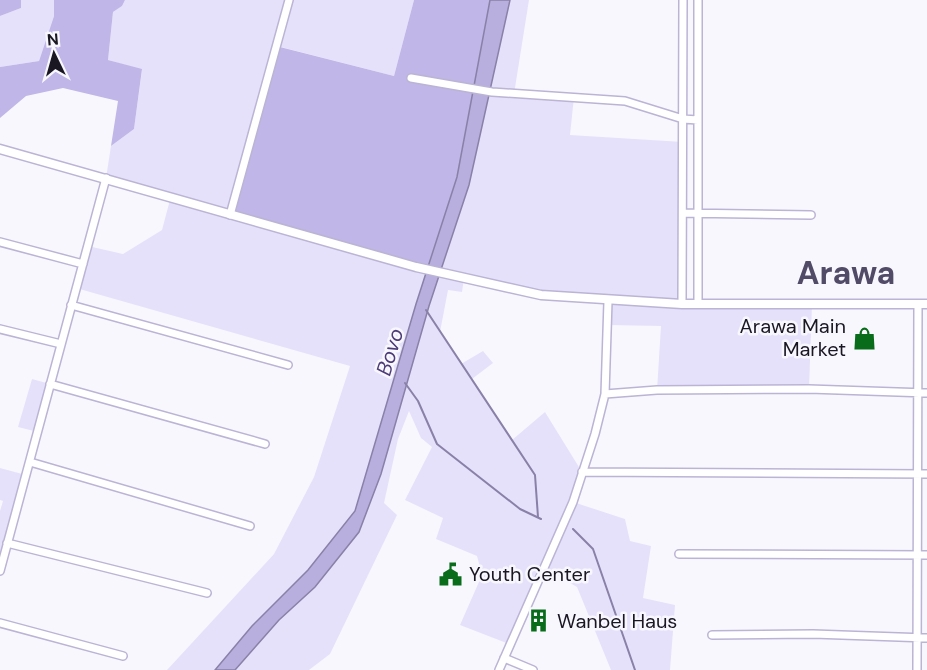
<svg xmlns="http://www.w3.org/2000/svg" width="927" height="670" font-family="'DM Sans',sans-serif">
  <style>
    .green { fill: #e6e1fa }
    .forest { fill: #c0b6e7 }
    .water { fill: #b9afdf; stroke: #8981a7; stroke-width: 1.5 }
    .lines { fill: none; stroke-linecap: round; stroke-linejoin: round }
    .stream { stroke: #8981a7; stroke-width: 2 }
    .minor-casing { stroke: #bbb4d5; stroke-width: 10 }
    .tertiary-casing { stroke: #bbb4d5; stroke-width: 11 }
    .minor { stroke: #fff; stroke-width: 7 }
    .tertiary { stroke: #fff; stroke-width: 8 }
    .labels { text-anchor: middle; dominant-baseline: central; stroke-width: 5; stroke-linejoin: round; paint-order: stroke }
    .poi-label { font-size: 20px; fill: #1a1723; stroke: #f9f7fe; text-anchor: start }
    .water-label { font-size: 21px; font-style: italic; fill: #4c3b77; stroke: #f9f7fe }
    .town-label { font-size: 32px; font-weight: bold; fill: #514b67; stroke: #f9f7fe }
  </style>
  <rect width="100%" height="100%" fill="#f9f7fe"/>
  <path class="green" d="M 21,0 L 54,0 L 54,16 L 39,61 L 0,67 L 0,16 L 21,8 Z
    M 125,0 L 414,0 L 394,76 L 277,46 L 427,270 L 355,511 L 308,570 L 252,626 L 215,670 L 167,670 L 274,554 L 314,477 L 350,366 L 76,288 L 88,246 L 123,254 L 162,230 L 171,196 L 106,178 L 111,146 L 134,129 L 142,70 L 108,60 L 113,12 L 122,6 Z
    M 510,0 L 529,0 L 514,94 L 574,97 L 570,135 L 683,142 L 682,304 L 812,305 L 809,389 L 657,390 L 661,326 L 608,325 L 608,302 L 541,295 L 464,278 L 462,292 L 448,290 L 440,332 L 461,364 L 483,351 L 493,363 L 472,379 L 512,440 L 545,412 L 582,472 L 573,502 L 625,519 L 630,541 L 651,546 L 643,598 L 675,605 L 670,670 L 611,670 L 577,587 L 543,567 L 509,644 L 460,625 L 482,575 L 477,556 L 436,539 L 443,518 L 405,500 L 432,447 L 421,438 L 409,411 L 398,439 L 384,503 L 397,515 L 330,654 L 309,670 L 235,670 L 279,620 L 315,587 L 381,474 L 429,306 L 469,185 Z
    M 32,379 L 50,384 L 38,432 L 18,427 Z
    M 0,468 L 26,475 L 0,571 L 0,511 L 3,501 L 0,500 Z"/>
  <path class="forest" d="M 0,0 L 21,0 L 21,8 L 0,16 Z
    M 54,0 L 125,0 L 122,6 L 113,12 L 108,60 L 142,69 L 134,129 L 111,146 L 118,101 L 63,88 L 26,96 L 0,118 L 0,67 L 39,61 L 54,16 Z
    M 414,0 L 490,0 L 457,177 L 427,270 L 230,215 L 276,46 L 394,76 Z"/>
  <path class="water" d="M 490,0 L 510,0 L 469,185 L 429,306 L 381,474 L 359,532 L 315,587 L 279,620 L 235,670 L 215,670 L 252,626 L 308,570 L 355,511 L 416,304 L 457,177 Z"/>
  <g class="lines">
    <path class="stream" d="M 426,310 L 535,475 L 538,517
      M 405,383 L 418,401 L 437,444 L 520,509 L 541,519
      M 573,529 L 593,549 L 635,670"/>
    <defs>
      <path id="minor" d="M 698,0 L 698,304
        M 411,78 L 492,92 L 625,101 L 683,119 L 698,120
        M 683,213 L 811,215
        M 230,215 L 289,0
        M 0,242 L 83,264
        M 682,304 L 683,0
        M 71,305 L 288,365
        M 0,329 L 61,344
        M 50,384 L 265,444
        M 605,394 L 657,390 L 809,389 L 927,393
        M 30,462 L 250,526
        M 582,472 L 927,474
        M 7,543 L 207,593
        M 679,554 L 927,555
        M 0,571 L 106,178
        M 0,623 L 123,656
        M 712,635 L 813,634 L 927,638
        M 504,658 L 533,670
        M 499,670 L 573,502 L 595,434 L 605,394 L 608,301
        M 917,670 L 918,304"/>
      <path id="tertiary" d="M 0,149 L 416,267 L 541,295 L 682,304 L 927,304"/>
    </defs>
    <use href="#minor" class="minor-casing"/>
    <use href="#tertiary" class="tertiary-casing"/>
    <use href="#minor" class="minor"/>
    <use href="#tertiary" class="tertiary"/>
  </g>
  <defs>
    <symbol id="shop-bare" viewBox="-9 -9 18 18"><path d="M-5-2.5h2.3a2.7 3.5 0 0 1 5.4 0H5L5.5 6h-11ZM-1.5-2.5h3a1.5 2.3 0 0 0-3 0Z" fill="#086c1a" stroke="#f9f7fe" stroke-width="2.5" paint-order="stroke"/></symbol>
    <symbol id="civic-bare" viewBox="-9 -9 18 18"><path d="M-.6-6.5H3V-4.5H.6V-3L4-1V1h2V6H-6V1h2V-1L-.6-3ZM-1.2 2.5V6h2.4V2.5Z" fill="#086c1a" stroke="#f9f7fe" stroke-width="2.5" paint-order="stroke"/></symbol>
    <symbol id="building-bare" viewBox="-9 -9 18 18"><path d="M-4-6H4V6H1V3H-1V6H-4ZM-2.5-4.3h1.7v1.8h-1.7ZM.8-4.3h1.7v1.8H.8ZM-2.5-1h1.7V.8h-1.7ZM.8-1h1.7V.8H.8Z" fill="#086c1a" stroke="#f9f7fe" stroke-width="2.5" paint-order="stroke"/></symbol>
  </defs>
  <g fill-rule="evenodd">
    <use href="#shop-bare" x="848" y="322" width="33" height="33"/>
    <use href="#civic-bare" x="434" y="558" width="33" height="33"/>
    <use href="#building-bare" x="522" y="604" width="33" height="33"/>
  </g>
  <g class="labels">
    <g class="poi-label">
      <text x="846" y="326" text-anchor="end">Arawa Main<tspan x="846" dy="23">Market</tspan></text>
      <text x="469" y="574">Youth Center</text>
      <text x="557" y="621">Wanbel Haus</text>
    </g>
    <g class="water-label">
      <text transform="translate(390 352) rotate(-73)">Bovo</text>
    </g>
    <g class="town-label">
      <text x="846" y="273">Arawa</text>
    </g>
  </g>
  <g transform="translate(54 54) rotate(355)" stroke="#f9f7fe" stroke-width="4.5" paint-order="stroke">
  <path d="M0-4.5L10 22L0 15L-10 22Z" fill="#1a1723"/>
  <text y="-9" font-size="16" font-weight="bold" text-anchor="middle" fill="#1a1723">N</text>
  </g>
</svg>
